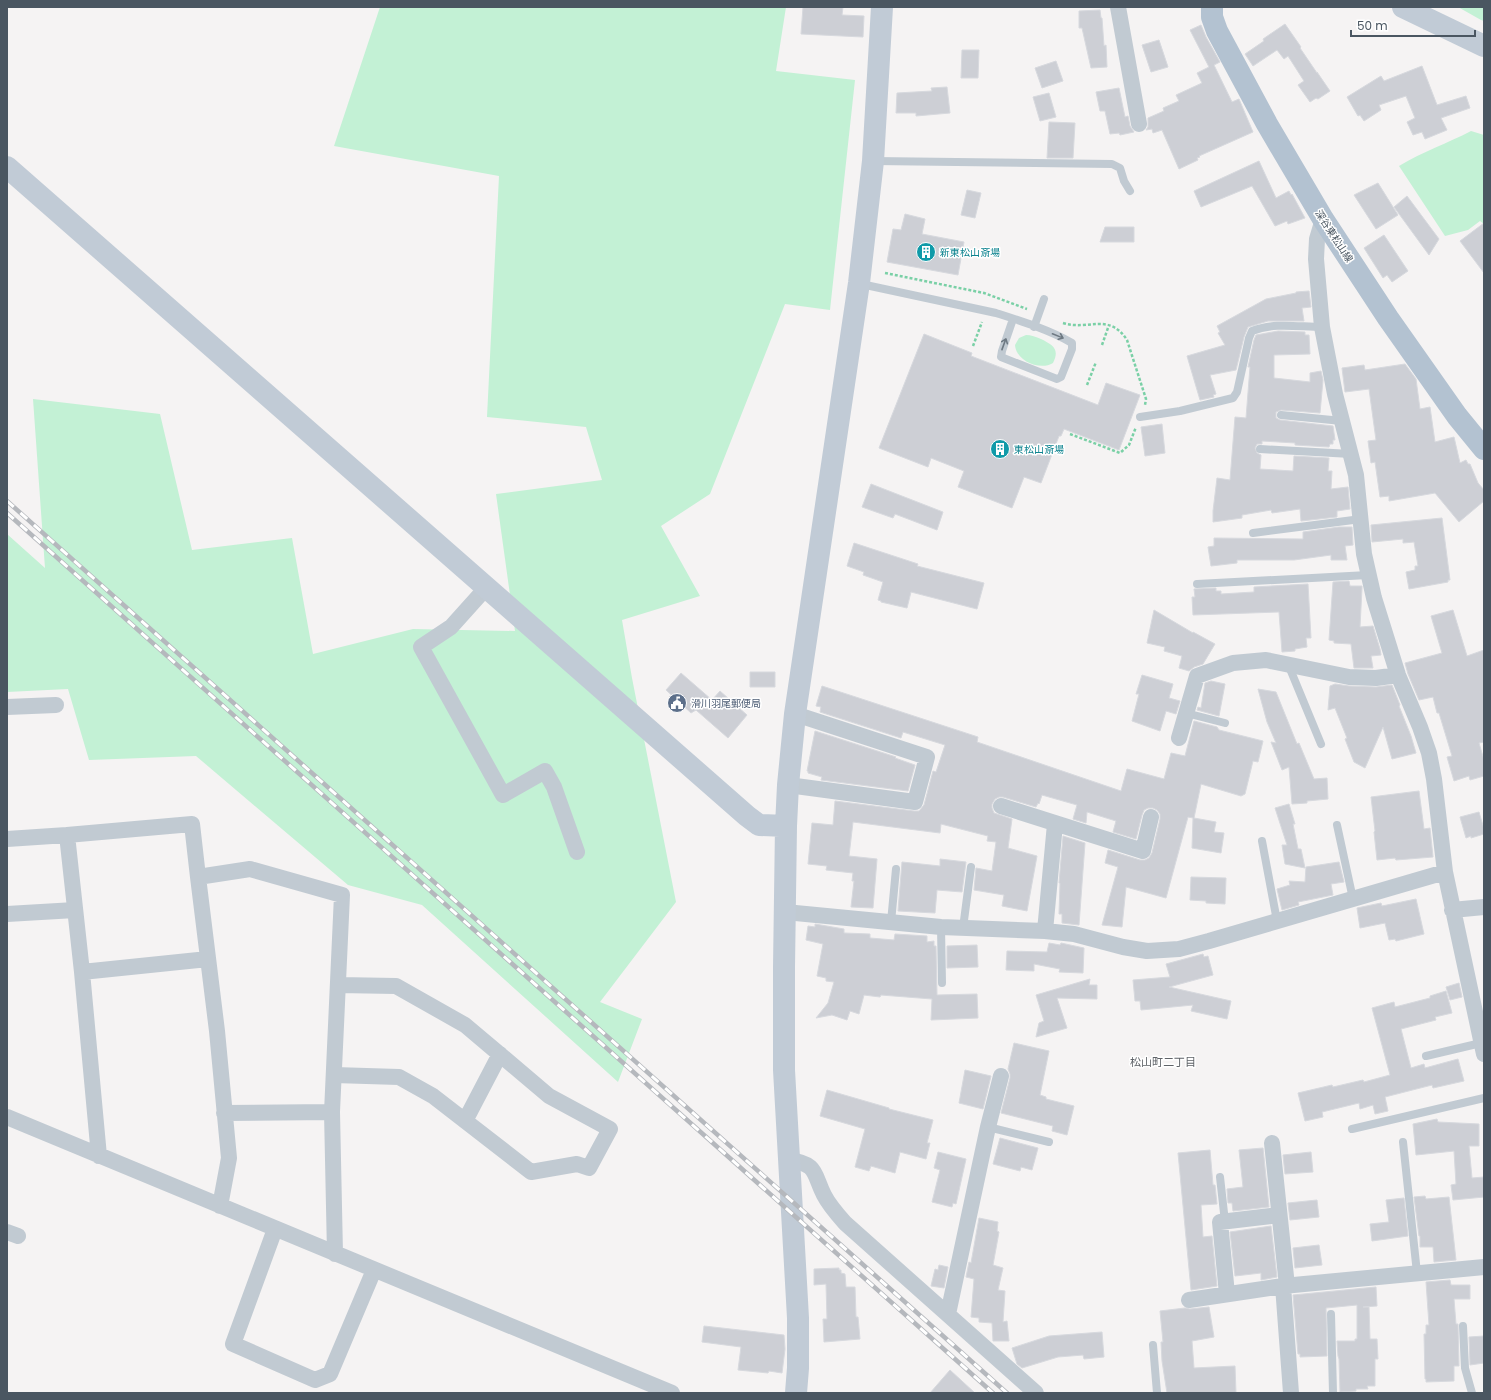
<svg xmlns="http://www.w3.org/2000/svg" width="1491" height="1400" font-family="Poppins,'Noto Sans JP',sans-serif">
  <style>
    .green { fill: #c3f1d5 }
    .building { fill: #cdcfd5; stroke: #d7d9de }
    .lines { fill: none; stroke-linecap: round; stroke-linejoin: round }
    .path { stroke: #7ad0a6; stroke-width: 2.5; stroke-dasharray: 3 2; stroke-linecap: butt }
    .lane { stroke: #c1cad2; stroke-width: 8 }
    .street { stroke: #c1cad2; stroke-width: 16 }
    .secondary { stroke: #c1cbd6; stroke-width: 22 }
    .primary { stroke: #b3c2d1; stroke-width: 22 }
    .rail-casing { stroke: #b5b8bd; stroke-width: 4.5 }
    .rail { stroke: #fff; stroke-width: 3; stroke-dasharray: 9; stroke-linecap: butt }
    .oneway { stroke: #6e7983 }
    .labels { text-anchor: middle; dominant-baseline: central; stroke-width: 3; stroke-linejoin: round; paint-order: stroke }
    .street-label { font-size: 10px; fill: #4a5661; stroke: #fff }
    .culture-label { font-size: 10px; fill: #0d838f; stroke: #fff; text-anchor: start }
    .service-label { font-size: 10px; fill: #4e5e75; stroke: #fff; text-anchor: start }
    .neighbourhood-label { font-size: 11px; fill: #5f6368; stroke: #fff }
  </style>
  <rect width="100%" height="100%" fill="#f5f3f3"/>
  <path class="green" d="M 380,7 L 786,7 L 776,71 L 855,80 L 830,310 L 785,304 L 710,494 L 661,526 L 700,596 L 622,620 L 632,678 L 676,902 L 600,1002 L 642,1019 L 618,1082 L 422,905 L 348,885 L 196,756 L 89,760 L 68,689 L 7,692 L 7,534 L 45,568 L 33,399 L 160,414 L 192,550 L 292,538 L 313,654 L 413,629 L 515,631 L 496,494 L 602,480 L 586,427 L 487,417 L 499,176 L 334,146 Z
    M 1458,7 L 1484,7 L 1484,21 L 1481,20 Z
    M 1471,131 L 1484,135 L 1484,224 L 1480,221 L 1468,230 L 1445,236 L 1399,166 C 1422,152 1448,143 1471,131 Z
    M 1026,335 C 1031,335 1036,337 1041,339 C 1053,345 1060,349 1053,363 C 1040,371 1016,361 1015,345 L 1019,338 Z"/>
  <path class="building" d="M 803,7 L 843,7 L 842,15 L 864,16 L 863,37 L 801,34 Z
    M 1100,10 L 1101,18 L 1102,18 L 1104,46 L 1106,45 L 1107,67 L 1091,68 L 1082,28 L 1079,28 L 1079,11 Z
    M 1285,24 L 1301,47 L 1300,48 L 1317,73 L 1317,72 L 1330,91 L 1318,99 L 1316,98 L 1310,102 L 1298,85 L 1304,81 L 1288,56 L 1284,59 L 1277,50 L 1253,66 L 1245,54 L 1264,41 L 1263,39 Z
    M 1201,25 L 1206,37 L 1220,62 L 1214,65 L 1232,102 L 1239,99 L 1253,132 L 1199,156 L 1200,157 L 1197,158 L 1198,160 L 1179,169 L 1162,130 L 1153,133 L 1152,129 L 1146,130 L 1148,127 L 1148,118 L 1164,111 L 1163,108 L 1179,101 L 1176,95 L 1202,83 L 1197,73 L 1209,67 L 1190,30 Z
    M 1159,40 L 1168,67 L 1151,72 L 1142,45 Z
    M 962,50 L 979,50 L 978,78 L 961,78 Z
    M 1056,61 L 1063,81 L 1042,88 L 1035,68 Z
    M 1422,66 L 1437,105 L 1466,96 L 1470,108 L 1441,118 L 1447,130 L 1425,139 L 1422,132 L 1413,135 L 1407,122 L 1415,118 L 1406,96 L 1379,105 L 1381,110 L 1364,121 L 1360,115 L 1358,116 L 1347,97 L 1381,76 L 1384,81 Z
    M 947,87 L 950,113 L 916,116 L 916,113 L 896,113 L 897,93 L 932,91 L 931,88 Z
    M 1119,88 L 1125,117 L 1128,116 L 1130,126 L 1134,132 L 1120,135 L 1119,133 L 1110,134 L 1105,111 L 1100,111 L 1096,92 Z
    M 1049,93 L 1056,117 L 1040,121 L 1033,97 Z
    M 1049,122 L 1075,123 L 1073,158 L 1047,158 Z
    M 1259,161 L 1276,198 L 1289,191 L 1291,195 L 1292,194 L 1305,218 L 1288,224 L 1287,221 L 1275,226 L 1252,186 L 1201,207 L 1194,191 Z
    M 1378,183 L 1398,215 L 1376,229 L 1354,195 Z
    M 967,190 L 981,193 L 975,218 L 961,215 Z
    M 1407,196 L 1439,239 L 1429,255 L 1394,207 Z
    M 905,214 L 925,219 L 922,234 L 964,242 L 958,275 L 887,262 L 893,229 L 901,230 Z
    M 1484,223 L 1484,273 L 1460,241 Z
    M 1105,227 L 1134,227 L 1134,242 L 1100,242 Z
    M 1384,235 L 1408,271 L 1392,282 L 1387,275 L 1383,278 L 1364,248 Z
    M 1309,291 L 1311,307 L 1302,308 L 1304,321 L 1268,321 L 1248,327 L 1244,337 L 1236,370 L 1210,375 L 1216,394 L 1213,395 L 1214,397 L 1200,400 L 1187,356 L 1225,345 L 1218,333 L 1220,332 L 1217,326 L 1266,299 L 1296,293 L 1296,292 Z
    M 1278,331 L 1305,332 L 1305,335 L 1309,335 L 1310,354 L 1274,355 L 1274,378 L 1310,382 L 1310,373 L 1321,371 L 1323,380 L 1320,413 L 1281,410 L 1276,412 L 1276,418 L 1280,420 L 1333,426 L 1335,440 L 1333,440 L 1333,444 L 1330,444 L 1329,447 L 1295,445 L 1295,443 L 1262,441 L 1262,444 L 1257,444 L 1255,448 L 1257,453 L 1261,455 L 1260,469 L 1293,471 L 1294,456 L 1329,458 L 1328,471 L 1332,471 L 1331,489 L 1348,487 L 1350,509 L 1337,511 L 1337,517 L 1301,521 L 1300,509 L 1272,513 L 1271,510 L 1242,515 L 1242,518 L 1213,522 L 1213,511 L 1217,478 L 1230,480 L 1235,417 L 1246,418 L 1250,367 L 1248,367 L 1254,340 L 1256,335 Z
    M 924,334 L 972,353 L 971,356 L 1098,405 L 1106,383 L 1140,395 L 1119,450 L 1064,429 L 1061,436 L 1059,436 L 1041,483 L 1024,477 L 1012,508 L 958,487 L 964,471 L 931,458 L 928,467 L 879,448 Z
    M 1405,364 L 1416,379 L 1420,409 L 1430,407 L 1435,442 L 1454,437 L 1460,463 L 1466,460 L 1468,464 L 1470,464 L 1478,483 L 1484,490 L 1484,501 L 1459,522 L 1435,493 L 1389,501 L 1389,496 L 1380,497 L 1375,462 L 1371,463 L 1368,441 L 1376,440 L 1369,389 L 1345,392 L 1342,368 L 1364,365 L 1365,370 Z
    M 1162,424 L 1165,453 L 1145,456 L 1141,427 Z
    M 871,484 L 943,512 L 937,530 L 895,514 L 893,518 L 862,507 Z
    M 1442,518 L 1450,580 L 1448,580 L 1448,582 L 1409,589 L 1406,572 L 1415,570 L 1415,566 L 1418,566 L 1414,542 L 1403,543 L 1403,539 L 1372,542 L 1371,525 Z
    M 1339,527 L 1352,527 L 1353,545 L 1345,546 L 1347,560 L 1331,560 L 1331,555 L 1294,560 L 1237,560 L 1237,563 L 1211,566 L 1208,547 L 1214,546 L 1214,538 L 1303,539 L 1303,532 Z
    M 854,543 L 918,564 L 917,566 L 984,583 L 977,609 L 911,592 L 907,608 L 881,602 L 881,601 L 878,600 L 883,582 L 863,575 L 864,572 L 847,566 Z
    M 1349,581 L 1350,586 L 1362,586 L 1362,588 L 1360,627 L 1373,626 L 1380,649 L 1381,655 L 1371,656 L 1373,668 L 1354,668 L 1351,644 L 1334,643 L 1334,641 L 1329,640 L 1333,582 Z
    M 1308,584 L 1311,638 L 1306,638 L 1307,647 L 1295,649 L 1295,651 L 1282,652 L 1279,612 L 1193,615 L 1192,597 L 1195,597 L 1194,589 L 1216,588 L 1216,591 L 1221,591 L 1221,594 L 1254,592 L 1254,587 Z
    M 1154,610 L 1193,633 L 1193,632 L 1215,644 L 1203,664 L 1194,667 L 1189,671 L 1179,668 L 1182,656 L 1164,651 L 1165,647 L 1147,643 Z
    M 1453,610 L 1467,656 L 1484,650 L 1484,742 L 1479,743 L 1484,760 L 1484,776 L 1470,780 L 1469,776 L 1454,781 L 1447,757 L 1452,756 L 1439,713 L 1437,713 L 1433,697 L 1419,700 L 1408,674 L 1405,663 L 1442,653 L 1431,616 Z
    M 750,672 L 775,672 L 775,687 L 750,687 Z
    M 681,673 L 712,700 L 720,691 L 747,715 L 728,738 L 696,710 L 691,713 L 666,690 Z
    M 1142,675 L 1173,684 L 1169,698 L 1180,701 L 1176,714 L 1166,711 L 1160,731 L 1132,721 L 1139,694 L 1136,694 Z
    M 1211,681 L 1225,684 L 1219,716 L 1197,710 L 1198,707 L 1201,708 L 1205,683 Z
    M 1335,684 L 1349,686 L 1376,687 L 1392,685 L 1400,705 L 1399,706 L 1411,736 L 1416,753 L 1392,759 L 1383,727 L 1365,768 L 1354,762 L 1345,739 L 1347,738 L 1335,708 L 1328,710 L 1330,686 Z
    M 822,686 L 978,737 L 977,742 L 1121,791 L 1127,769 L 1164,779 L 1171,753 L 1185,756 L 1194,721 L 1217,727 L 1219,730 L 1263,741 L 1258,762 L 1253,761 L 1245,794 L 1241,796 L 1201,784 L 1194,818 L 1216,822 L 1214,832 L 1224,833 L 1221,853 L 1192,848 L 1193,818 L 1188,817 L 1166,898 L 1126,887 L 1122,927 L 1102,925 L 1118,867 L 1105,863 L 1108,850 L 1140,860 L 1145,860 L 1149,858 L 1152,853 L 1160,819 L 1160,814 L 1157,810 L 1153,808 L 1148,808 L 1144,810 L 1142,815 L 1136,839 L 1113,832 L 1116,821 L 1087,812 L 1086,823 L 1073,819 L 1077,805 L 1042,795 L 1039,804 L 1038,803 L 1036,807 L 1003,797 L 999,797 L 995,799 L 992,804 L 992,808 L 994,813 L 1012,819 L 1008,848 L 1037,856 L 1027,911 L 1002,906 L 1004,895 L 974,890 L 976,868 L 992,871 L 996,842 L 987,841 L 988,836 L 941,824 L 940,833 L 853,822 L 849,856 L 877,859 L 873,908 L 851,907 L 854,881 L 852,881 L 853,873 L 826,870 L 827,866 L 808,864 L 812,823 L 833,825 L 835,801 L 914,811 L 919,811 L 924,805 L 933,771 L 936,772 L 945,745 L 903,732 L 901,738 L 820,712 L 821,707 L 816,706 Z
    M 1258,689 L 1276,692 L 1297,744 L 1299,743 L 1314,779 L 1327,778 L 1328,799 L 1307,801 L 1307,803 L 1292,804 L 1289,767 L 1282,770 L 1271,742 L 1276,743 L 1267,722 Z
    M 815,731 L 896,757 L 895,758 L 915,765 L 908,791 L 821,780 L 822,777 L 808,773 L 808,771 L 807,771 Z
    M 1419,791 L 1424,829 L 1430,828 L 1433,857 L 1396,860 L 1395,858 L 1377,860 L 1374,832 L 1375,831 L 1371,797 Z
    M 1289,804 L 1295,824 L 1293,824 L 1298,849 L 1301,849 L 1305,868 L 1285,864 L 1282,845 L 1287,845 L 1275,808 Z
    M 1479,812 L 1484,829 L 1484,834 L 1471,838 L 1471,836 L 1466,838 L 1460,817 Z
    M 1063,836 L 1085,843 L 1079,925 L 1062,923 L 1062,914 L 1059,914 L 1060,883 L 1059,883 Z
    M 940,859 L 966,862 L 962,892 L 937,890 L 935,913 L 898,911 L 902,862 L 940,866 Z
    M 1339,862 L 1344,882 L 1331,884 L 1333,895 L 1298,902 L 1299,905 L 1282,910 L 1277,889 L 1290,885 L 1289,881 L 1305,882 L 1306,867 Z
    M 1191,877 L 1226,878 L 1225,904 L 1206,903 L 1206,901 L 1190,900 Z
    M 1416,899 L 1424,934 L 1396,941 L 1395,939 L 1389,940 L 1385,923 L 1360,928 L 1357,908 L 1381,903 L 1382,906 Z
    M 815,924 L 844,929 L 844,933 L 870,934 L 870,938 L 894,940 L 895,934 L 927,936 L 927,942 L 934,941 L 934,946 L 936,946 L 937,995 L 977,994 L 978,1018 L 931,1020 L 932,999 L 881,995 L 880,997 L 864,995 L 859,1014 L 850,1011 L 847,1020 L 832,1015 L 816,1018 L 828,1003 L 834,982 L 826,981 L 826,978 L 817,976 L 823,944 L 806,940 L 808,926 L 815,927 Z
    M 1049,943 L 1060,945 L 1061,943 L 1084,948 L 1083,973 L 1059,972 L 1060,969 L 1034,964 L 1034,971 L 1006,970 L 1007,951 L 1047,952 Z
    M 977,945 L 978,967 L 947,968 L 947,946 Z
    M 1203,954 L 1204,957 L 1208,956 L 1213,975 L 1169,987 L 1231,1001 L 1227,1019 L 1191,1011 L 1193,1005 L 1141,1010 L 1140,1001 L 1135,1001 L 1133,980 L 1170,977 L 1166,964 Z
    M 1090,979 L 1089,985 L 1097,985 L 1097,999 L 1057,998 L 1067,1028 L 1036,1037 L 1039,1023 L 1044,1021 L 1036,995 Z
    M 1459,983 L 1462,997 L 1450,1000 L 1446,987 Z
    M 1446,991 L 1452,1013 L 1435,1017 L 1436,1020 L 1401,1029 L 1411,1068 L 1424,1064 L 1425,1068 L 1458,1059 L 1464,1081 L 1433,1088 L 1432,1085 L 1385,1097 L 1388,1111 L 1375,1114 L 1373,1105 L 1360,1109 L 1359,1103 L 1322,1112 L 1323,1117 L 1305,1121 L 1298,1093 L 1332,1085 L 1333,1087 L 1363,1080 L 1364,1082 L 1390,1075 L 1372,1008 L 1394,1002 L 1395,1007 L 1430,998 L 1430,996 Z
    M 1014,1043 L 1049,1051 L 1040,1095 L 1046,1097 L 1046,1099 L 1074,1106 L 1067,1135 L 1052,1131 L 1053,1126 L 1001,1113 L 1010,1078 L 1010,1074 L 1008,1069 Z
    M 965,1070 L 991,1076 L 983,1109 L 959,1103 Z
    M 827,1090 L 889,1108 L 889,1109 L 933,1120 L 927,1143 L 930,1143 L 926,1159 L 900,1152 L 895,1173 L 871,1166 L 869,1171 L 855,1167 L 865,1129 L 820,1116 Z
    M 1437,1119 L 1438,1122 L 1479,1124 L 1479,1146 L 1469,1146 L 1472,1178 L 1484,1177 L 1484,1197 L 1453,1200 L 1451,1185 L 1456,1184 L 1454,1151 L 1416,1155 L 1413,1124 Z
    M 1000,1138 L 1038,1148 L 1032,1170 L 1021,1167 L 1020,1171 L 993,1164 Z
    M 1263,1148 L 1269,1207 L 1233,1211 L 1232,1203 L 1228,1203 L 1227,1189 L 1243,1187 L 1239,1150 Z
    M 1210,1150 L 1213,1185 L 1215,1185 L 1217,1204 L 1201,1205 L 1203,1237 L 1212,1236 L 1217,1286 L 1191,1290 L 1178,1153 Z
    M 938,1152 L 966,1159 L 956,1204 L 953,1203 L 952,1207 L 932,1202 L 940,1170 L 934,1168 Z
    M 1311,1152 L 1313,1172 L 1285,1174 L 1283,1155 Z
    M 1425,1196 L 1426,1199 L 1449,1197 L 1456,1260 L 1434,1262 L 1433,1247 L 1420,1247 L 1420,1236 L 1419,1236 L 1414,1197 Z
    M 1404,1198 L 1408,1236 L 1372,1241 L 1370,1224 L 1389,1222 L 1386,1200 Z
    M 1317,1200 L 1319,1217 L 1290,1220 L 1288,1203 Z
    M 979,1218 L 998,1222 L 997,1231 L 999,1232 L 993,1265 L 1003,1268 L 998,1290 L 1005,1291 L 1003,1322 L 1007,1321 L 1009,1341 L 993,1341 L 992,1323 L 979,1322 L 979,1318 L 971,1317 L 974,1279 L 966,1277 L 969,1262 L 971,1263 Z
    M 1271,1226 L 1277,1277 L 1261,1280 L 1261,1273 L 1235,1276 L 1230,1232 Z
    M 1319,1245 L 1322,1265 L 1295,1268 L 1293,1248 Z
    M 939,1265 L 948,1267 L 944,1288 L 931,1286 L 935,1269 L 938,1270 Z
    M 839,1268 L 839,1270 L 841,1270 L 841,1273 L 845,1274 L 846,1287 L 855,1287 L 856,1317 L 858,1317 L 860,1339 L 824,1342 L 823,1319 L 827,1319 L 826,1284 L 814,1285 L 814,1269 Z
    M 1450,1280 L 1451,1285 L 1470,1285 L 1470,1299 L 1454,1299 L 1456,1324 L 1458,1324 L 1459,1366 L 1454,1366 L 1454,1381 L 1426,1382 L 1426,1379 L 1425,1379 L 1424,1334 L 1426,1334 L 1426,1325 L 1429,1325 L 1426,1282 Z
    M 1376,1287 L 1377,1306 L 1363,1307 L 1369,1307 L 1370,1339 L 1377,1339 L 1378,1359 L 1375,1359 L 1375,1386 L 1367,1386 L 1368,1389 L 1356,1389 L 1356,1391 L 1340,1392 L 1339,1359 L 1338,1356 L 1337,1341 L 1355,1341 L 1355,1339 L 1357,1339 L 1357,1305 L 1326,1308 L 1327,1356 L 1300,1357 L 1300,1354 L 1298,1354 L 1293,1295 Z
    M 1209,1307 L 1214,1337 L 1192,1341 L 1194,1368 L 1235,1366 L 1236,1393 L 1167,1393 L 1162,1361 L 1161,1342 L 1163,1342 L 1160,1311 L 1185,1308 L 1190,1309 Z
    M 704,1326 L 784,1335 L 785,1349 L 782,1373 L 769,1371 L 768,1373 L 738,1370 L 741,1347 L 702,1342 Z
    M 1102,1332 L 1104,1357 L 1084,1359 L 1083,1355 L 1058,1357 L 1022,1368 L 1017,1364 L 1012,1348 L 1049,1336 Z
    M 1484,1336 L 1484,1363 L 1470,1365 L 1469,1337 Z
    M 950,1370 L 975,1393 L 930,1393 Z"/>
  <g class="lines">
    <path class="path" d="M 885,273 L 984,293 L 1027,309
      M 1063,323 C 1088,331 1109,312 1127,340 L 1146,399 L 1145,405
      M 1102,345 L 1109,325
      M 973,346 L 982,322
      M 1087,385 L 1096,362
      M 1070,434 L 1120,453 L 1129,445 L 1136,427"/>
    <path class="lane" d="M 874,161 L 1112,164 L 1120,168 L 1124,181 L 1130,191
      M 861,284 L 996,313 C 1021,321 1050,330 1072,343 L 1072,349 L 1061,377 L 1057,379 L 1001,357 L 1002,351 L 1013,319
      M 1034,327 L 1044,299
      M 1281,415 L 1342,421
      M 1140,417 L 1180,411 L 1233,398 L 1237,392 L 1249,338 L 1252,331 C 1274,322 1299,327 1322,327
      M 1260,449 L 1351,454
      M 1253,533 L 1361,519
      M 1197,584 L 1368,575
      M 1288,664 L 1321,744
      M 1186,713 L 1225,723
      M 1337,825 L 1353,899
      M 1262,841 L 1277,921
      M 891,922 L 896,869
      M 941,927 L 942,983
      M 963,928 L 971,867
      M 1426,1056 L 1481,1043
      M 988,1127 L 1049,1142
      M 1352,1129 L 1484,1098
      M 1403,1142 L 1417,1273
      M 1220,1177 L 1225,1222
      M 1331,1314 L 1333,1393
      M 1463,1326 L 1465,1368 L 1472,1393
      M 1153,1345 L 1157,1393"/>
    <path class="street" d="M 1118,7 L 1139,124
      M 1323,219 L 1317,239 L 1316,259 L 1322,327 L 1335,394 L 1356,475 L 1364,554 L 1374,598 L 1398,675 L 1420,727 L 1429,753 L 1434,779 L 1445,872 L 1484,1054
      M 486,588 L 451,627 L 421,647 L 503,795 L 545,771 L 554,787 L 577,852
      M 7,707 L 56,705
      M 1179,738 L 1197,676 L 1233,663 L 1266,660 L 1349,677 L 1376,678 L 1398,675
      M 788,785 L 915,802 L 927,757 L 795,714
      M 1001,806 L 1143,851 L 1151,817
      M 7,839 L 67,835
      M 1452,910 L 1484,907
      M 785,912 L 941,927 L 1045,931 L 1074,934 L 1123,947 L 1147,951 L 1179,949 L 1209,941 L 1445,872
      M 7,914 L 75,910
      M 1045,931 L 1055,824
      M 82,972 L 208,959
      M 334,1075 L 399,1077 L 433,1096 L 531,1172 L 577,1164 L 589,1168 L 610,1129 L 549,1096 L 465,1025 L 396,986 L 338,985
      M 224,1113 L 332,1112
      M 7,1117 L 672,1393
      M 465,1121 L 500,1054
      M 1272,1143 L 1287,1286
      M 99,1156 L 82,972 L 67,835 L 192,824 L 198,877
      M 789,1160 C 818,1164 813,1173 824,1195 C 829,1205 837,1214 845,1223 L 1036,1393
      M 220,1206 L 229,1158 L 217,1031 L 198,877 L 250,869 L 342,895 L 332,1112 L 335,1254
      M 275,1229 L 233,1344 L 315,1380 L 330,1374 L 374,1270
      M 7,1232 L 18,1236
      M 1283,1286 L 1291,1393
      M 1227,1294 L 1220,1222 L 1279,1215
      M 1189,1300 L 1283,1286 L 1484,1267
      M 948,1314 L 988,1127 L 1001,1076"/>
    <path class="secondary" d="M 1403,7 L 1484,46
      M 7,167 L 747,816 L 759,825 L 786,826
      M 796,1393 L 798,1368 L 798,1318 L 784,1070 L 784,967 L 786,826 L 788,785 L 795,714 L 859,283 L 873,161 L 882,7"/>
    <path class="primary" d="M 1212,7 L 1212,17 L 1217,31 L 1267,124 L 1323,219 L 1388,318 L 1457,416 L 1484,449"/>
    <defs>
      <path id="rail" d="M 7,501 L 1007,1393
        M 7,513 L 993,1393"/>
    </defs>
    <use href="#rail" class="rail-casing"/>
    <use href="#rail" class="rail"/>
  </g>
  <defs><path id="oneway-shaft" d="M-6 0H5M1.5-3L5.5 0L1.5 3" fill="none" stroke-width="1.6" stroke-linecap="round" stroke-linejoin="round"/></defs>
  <g class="oneway">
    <use href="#oneway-shaft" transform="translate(1058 336) rotate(22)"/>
    <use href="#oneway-shaft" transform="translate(1004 344) rotate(-70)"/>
  </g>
  <defs>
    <symbol id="building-disc" viewBox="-11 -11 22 22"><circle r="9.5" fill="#0f9aa8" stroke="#fff"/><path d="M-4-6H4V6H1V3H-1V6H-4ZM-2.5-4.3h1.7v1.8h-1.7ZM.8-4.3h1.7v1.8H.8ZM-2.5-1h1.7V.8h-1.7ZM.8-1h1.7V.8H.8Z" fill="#fff"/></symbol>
    <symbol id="civic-disc" viewBox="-11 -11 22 22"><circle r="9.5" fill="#5c6f8a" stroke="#fff"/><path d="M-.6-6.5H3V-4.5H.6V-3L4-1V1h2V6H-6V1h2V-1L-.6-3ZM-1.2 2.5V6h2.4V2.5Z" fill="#fff"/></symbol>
  </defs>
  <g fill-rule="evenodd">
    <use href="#building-disc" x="915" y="241" width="22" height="22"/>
    <use href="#building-disc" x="989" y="438" width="22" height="22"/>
    <use href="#civic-disc" x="666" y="692" width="22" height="22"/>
  </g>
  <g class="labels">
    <g class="street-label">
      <text transform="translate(1334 236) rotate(57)">深谷東松山線</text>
    </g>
    <g class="culture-label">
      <text x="940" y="252">新東松山斎場</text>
      <text x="1014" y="449">東松山斎場</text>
    </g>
    <g class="service-label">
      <text x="691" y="703">滑川羽尾郵便局</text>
    </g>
    <g class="neighbourhood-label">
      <text x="1163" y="1062">松山町二丁目</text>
    </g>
  </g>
  <rect width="1491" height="1400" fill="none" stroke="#4a5661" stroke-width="16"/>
  <path d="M1351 30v6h124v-6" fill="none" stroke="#4a5661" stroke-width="2"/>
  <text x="1357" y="30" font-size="12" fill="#4a5661" stroke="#ffffff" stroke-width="3" paint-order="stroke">50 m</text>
</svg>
